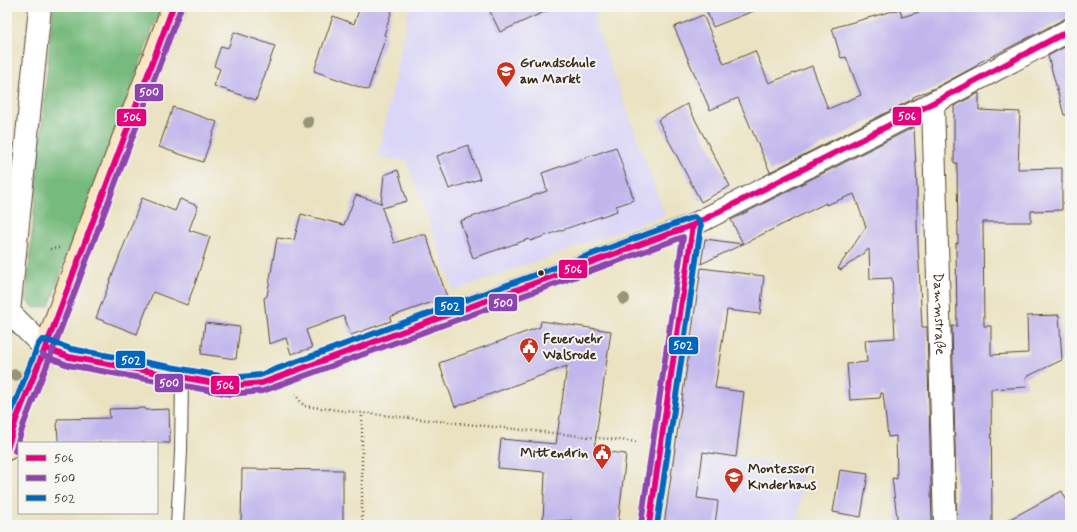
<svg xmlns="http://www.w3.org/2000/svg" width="1077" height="532" font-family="Mynerve,sans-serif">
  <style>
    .built { fill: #dad6f7 }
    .forest { fill: #77ba7d; stroke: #59724e }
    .building { fill: #c1b6ec }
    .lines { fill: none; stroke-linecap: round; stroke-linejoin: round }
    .lane-casing { stroke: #554636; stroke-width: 14 }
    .street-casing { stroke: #554636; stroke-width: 24 }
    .secondary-casing { stroke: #554636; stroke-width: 24 }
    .path { stroke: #554636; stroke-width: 2.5; stroke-dasharray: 1 3; stroke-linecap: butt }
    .lane { stroke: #fff; stroke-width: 12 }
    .street { stroke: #fff; stroke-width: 22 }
    .secondary { stroke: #fbe6c4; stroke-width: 22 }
    .bus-1-casing { stroke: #f6f6f2; stroke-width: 9 }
    .bus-2-casing { stroke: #f6f6f2; stroke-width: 9 }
    .bus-3-casing { stroke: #f6f6f2; stroke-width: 9 }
    .bus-1 { stroke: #e5007d; stroke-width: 6 }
    .bus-2 { stroke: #8e44ad; stroke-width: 6 }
    .bus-3 { stroke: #0065bd; stroke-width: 6 }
    .tree { fill: #969577 }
    .bus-dot { fill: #3b2a1e; stroke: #f6f6f2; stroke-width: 1.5 }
    .labels { text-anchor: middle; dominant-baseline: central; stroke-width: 4; stroke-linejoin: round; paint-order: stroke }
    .poi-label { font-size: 14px; font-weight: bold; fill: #3b2a1e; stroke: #f6f6f2; text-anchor: start }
    .street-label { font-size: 14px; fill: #3b2a1e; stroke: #f6f6f2 }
    .line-badge { stroke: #f6f6f2; stroke-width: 1.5 }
    .badge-label { font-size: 11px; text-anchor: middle; font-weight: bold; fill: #fff }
  </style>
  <rect width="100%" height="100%" fill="#f6f6f2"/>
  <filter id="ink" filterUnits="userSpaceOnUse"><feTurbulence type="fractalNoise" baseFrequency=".025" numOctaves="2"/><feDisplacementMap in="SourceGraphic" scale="8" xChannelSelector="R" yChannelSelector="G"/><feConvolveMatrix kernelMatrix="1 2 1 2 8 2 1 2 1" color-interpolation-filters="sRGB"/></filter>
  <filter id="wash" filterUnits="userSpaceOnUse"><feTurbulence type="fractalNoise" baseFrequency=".012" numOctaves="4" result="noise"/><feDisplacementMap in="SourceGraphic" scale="16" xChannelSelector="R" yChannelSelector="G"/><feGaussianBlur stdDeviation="0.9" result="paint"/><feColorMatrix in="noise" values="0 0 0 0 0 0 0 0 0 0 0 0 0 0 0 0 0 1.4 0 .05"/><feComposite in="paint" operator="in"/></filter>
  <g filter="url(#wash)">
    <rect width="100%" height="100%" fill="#eae2c1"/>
    <path class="built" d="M 410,7 L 601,7 L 594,20 L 665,215 L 454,291 L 407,161 L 378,157 Z
      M 675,444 L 706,449 L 715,455 L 760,461 L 803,464 L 798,525 L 774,524 L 774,525 L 664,525 Z"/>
    <path class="forest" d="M 53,7 L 161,7 L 49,306 L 35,308 L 26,300 Z"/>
    <g id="blocks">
      <path class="building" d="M 360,7 L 393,7 L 384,35 L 386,36 L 368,90 L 314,71 L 333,16 L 354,24 Z
        M 488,7 L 555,7 L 500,32 Z
        M 705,7 L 761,7 L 761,8 L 713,27 Z
        M 936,7 L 1070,7 L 1070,18 L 1064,19 L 999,53 L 978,63 L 978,65 L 935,88 L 913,97 L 913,99 L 770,172 L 738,98 L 710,110 L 674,27 L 703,15 L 724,64 L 755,51 L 769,83 L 812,66 L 828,109 L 861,95 L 846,57 L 841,58 L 832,28 L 900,9 L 902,17 Z
        M 234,32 L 275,46 L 256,100 L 214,86 L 220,69 L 214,66 L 221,46 L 228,48 Z
        M 1070,44 L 1070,115 L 1064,115 L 1048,56 Z
        M 979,93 L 979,110 L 1020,112 L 1018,169 L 1062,168 L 1062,210 L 1031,211 L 1031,222 L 983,222 L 984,326 L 991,326 L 991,355 L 1028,353 L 1027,316 L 1059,315 L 1062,360 L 1026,377 L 1027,387 L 991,389 L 992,525 L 957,525 L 952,326 L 957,326 L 956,243 L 958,243 L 957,163 L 954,163 L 954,106 Z
        M 687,104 L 730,186 L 701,202 L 658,120 Z
        M 173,107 L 217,122 L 203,162 L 159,147 Z
        M 914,127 L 917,188 L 917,224 L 922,327 L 927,327 L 932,525 L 898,525 L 892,478 L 897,479 L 896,436 L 888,437 L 883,393 L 881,393 L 880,398 L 850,400 L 847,364 L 867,362 L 865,340 L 895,338 L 892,278 L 870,279 L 869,249 L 841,270 L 838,268 L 866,227 L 854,194 L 826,205 L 826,203 L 743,244 L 731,220 Z
        M 468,145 L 480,179 L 449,189 L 437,156 Z
        M 616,147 L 634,200 L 616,206 L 617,211 L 530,241 L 529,239 L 473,258 L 460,221 L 547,191 L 542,173 Z
        M 398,170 L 407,201 L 382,208 L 394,243 L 418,235 L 426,235 L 447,297 L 390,317 L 391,321 L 351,335 L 344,316 L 306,330 L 312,348 L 291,354 L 286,338 L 269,344 L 264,298 L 267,296 L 277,238 L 294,240 L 301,214 L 344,225 L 356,195 L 381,203 L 381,204 L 384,175 Z
        M 142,198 L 175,211 L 180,199 L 198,206 L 189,230 L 210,237 L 196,281 L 187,305 L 153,292 L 137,334 L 96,318 Z
        M 705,239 L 743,244 L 701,264 Z
        M 701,268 L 764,276 L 760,314 L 727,310 L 715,388 L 744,392 L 736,457 L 703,452 L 697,498 L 718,501 L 715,525 L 664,525 Z
        M 541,321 L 611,331 L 594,450 L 626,454 L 618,525 L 572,525 L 572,520 L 543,522 L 545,472 L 498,468 L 501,439 L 556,444 L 567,366 L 455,407 L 439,363 L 540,327 Z
        M 205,323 L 240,327 L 236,359 L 201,354 Z
        M 145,408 L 145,410 L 169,409 L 170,443 L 58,443 L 57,419 L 110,418 L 109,409 Z
        M 242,469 L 343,470 L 343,525 L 241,525 Z
        M 840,470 L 868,474 L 861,517 L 833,512 Z
        M 1062,491 L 1070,507 L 1070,525 L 999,525 Z"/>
    </g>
  </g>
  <g filter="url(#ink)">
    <use href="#blocks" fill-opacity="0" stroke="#554636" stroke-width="1"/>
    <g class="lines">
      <defs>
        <path id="lane" d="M 177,525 L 181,452 L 182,377"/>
        <g id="street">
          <path d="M 40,7 L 9,312 L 45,348 L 69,357 L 231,386 L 262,383 L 693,225 L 933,103 L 1070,30"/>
          <path id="s1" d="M 933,103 L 945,525"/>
          <path d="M 649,525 L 693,225"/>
        </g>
        <path id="secondary" d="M 7,449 C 18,410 36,374 50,336 C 89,226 132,116 173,7"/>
      </defs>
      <use href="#lane" class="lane-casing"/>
      <use href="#street" class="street-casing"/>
      <use href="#secondary" class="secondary-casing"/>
      <path class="path" d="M 50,249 L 59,248
        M 295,394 L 304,406 L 362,413 L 638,442
        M 362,525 L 362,413"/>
      <use href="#lane" class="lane"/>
      <use href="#street" class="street"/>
      <use href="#secondary" class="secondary"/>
      <defs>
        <path id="bus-1" d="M 45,348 L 69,357 L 231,386 L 262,383 L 693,225 L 933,103 L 1070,30
          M 7,449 L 16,420 L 50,336 L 173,7
          M 649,525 L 693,225"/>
        <path id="bus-2" d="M 42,355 L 68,365 L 230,394 L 263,391 L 683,237 L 641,524
          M 15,451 L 24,423 L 57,339 L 180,10"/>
        <path id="bus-3" d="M 7,423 L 38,345 L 42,340 L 47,340 L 71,349 L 231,378 L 260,375 L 694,217 L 699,220 L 701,226 L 657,525"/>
      </defs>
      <use href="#bus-1" class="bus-1-casing"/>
      <use href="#bus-2" class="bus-2-casing"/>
      <use href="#bus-3" class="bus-3-casing"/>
      <use href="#bus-1" class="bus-1"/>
      <use href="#bus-2" class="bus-2"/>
      <use href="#bus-3" class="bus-3"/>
    </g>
    <g class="tree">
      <circle cx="308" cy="122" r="6"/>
      <circle cx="624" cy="299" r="6"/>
      <circle cx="15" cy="375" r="6"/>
    </g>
  </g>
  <defs>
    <symbol id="school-pin" viewBox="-11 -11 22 30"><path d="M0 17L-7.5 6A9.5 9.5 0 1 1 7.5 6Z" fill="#c8321e" stroke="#f6f6f2"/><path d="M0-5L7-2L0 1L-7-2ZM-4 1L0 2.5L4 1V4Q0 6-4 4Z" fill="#fff"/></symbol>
    <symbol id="civic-pin" viewBox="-11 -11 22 30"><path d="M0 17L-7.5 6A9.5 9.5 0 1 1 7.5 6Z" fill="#c8321e" stroke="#f6f6f2"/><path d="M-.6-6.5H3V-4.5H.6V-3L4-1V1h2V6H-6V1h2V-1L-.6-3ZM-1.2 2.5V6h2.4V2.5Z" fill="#fff"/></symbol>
  </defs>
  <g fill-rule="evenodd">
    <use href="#school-pin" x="495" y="60" width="22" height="30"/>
    <use href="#civic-pin" x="518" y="336" width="22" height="30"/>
    <use href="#civic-pin" x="591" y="442" width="22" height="30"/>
    <use href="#school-pin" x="723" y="466" width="22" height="30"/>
  </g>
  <circle class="bus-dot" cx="541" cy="273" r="3.5"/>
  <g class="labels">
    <g class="poi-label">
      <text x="520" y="63">Grundschule<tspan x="520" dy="16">am Markt</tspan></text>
      <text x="543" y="339">Feuerwehr<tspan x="543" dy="16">Walsrode</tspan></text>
      <text x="588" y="453" text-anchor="end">Mittendrin</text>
      <text x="748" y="469">Montessori<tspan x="748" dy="16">Kinderhaus</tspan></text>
    </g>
    <g class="street-label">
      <text stroke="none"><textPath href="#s1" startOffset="211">Dammstraße</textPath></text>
    </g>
  </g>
  <g class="line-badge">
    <rect x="134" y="83" width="30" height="19" rx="4" fill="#8e44ad"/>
    <rect x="892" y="106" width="30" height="20" rx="4" fill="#e5007d"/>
    <rect x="116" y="108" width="31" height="19" rx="4" fill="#e5007d"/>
    <rect x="558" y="259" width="30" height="20" rx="4" fill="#e5007d"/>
    <rect x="488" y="293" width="30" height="19" rx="4" fill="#8e44ad"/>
    <rect x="434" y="296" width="31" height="20" rx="4" fill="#0065bd"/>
    <rect x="668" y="336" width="31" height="19" rx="4" fill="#0065bd"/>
    <rect x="115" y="350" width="31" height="19" rx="4" fill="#0065bd"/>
    <rect x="154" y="373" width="30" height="20" rx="4" fill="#8e44ad"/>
    <rect x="210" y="375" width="30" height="20" rx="4" fill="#e5007d"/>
  </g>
  <g class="badge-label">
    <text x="149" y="96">500</text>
    <text x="907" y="120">506</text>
    <text x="132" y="121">506</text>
    <text x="573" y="273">506</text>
    <text x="503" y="307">500</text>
    <text x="450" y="310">502</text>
    <text x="683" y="349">502</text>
    <text x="131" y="364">502</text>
    <text x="169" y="387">500</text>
    <text x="225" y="389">506</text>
  </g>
  <rect width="1077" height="532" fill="none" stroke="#f6f6f2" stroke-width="24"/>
  <rect x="18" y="442" width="140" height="72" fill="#f6f6f2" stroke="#aba49d"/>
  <rect x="26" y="455" width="20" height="6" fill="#e5007d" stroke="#aba49d"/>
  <text x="54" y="462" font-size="12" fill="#3b2a1e">506</text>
  <rect x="26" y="475" width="20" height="6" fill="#8e44ad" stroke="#aba49d"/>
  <text x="54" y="482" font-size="12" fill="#3b2a1e">500</text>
  <rect x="26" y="495" width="20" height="6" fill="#0065bd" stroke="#aba49d"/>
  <text x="54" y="502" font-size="12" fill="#3b2a1e">502</text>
</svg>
